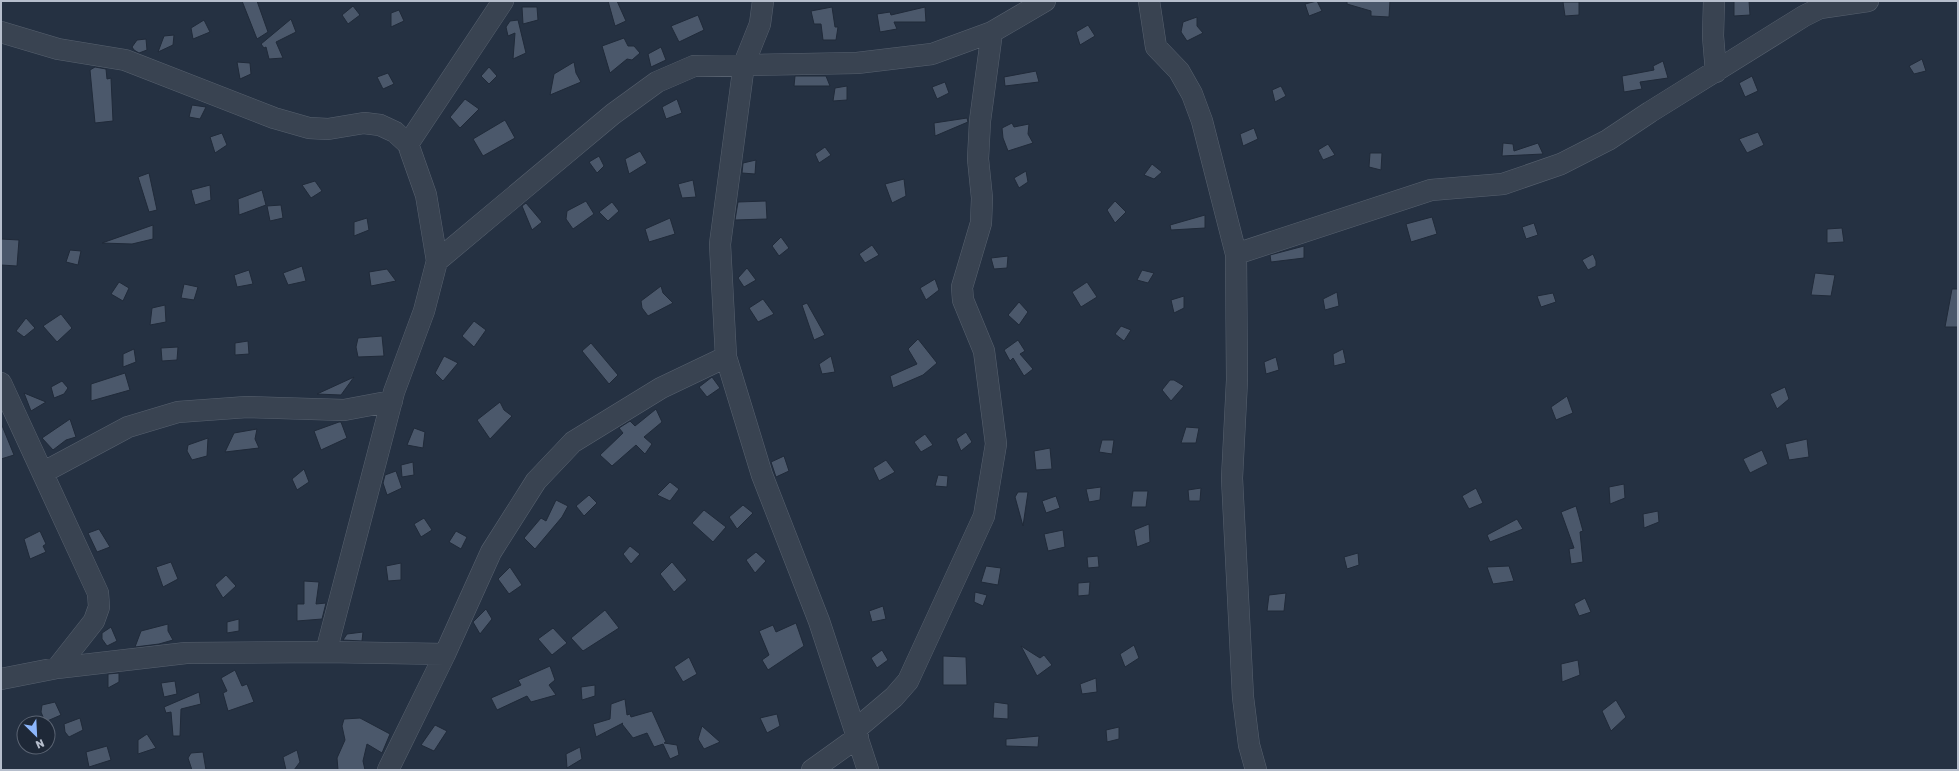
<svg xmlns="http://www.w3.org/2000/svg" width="1959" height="771" font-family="Rubik,sans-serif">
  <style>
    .building { fill: #4b586b; stroke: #202a39 }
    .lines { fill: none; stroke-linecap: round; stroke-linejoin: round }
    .minor-casing { stroke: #57616f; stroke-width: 22 }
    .minor { stroke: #394351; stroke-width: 21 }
  </style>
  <rect width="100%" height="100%" fill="#253142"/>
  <path class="building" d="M 242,1 L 257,1 L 268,32 L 257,39 Z
    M 608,1 L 617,1 L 626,21 L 615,26 Z
    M 1317,1 L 1322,11 L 1309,16 L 1305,4 Z
    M 1347,1 L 1390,1 L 1389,17 L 1371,16 L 1371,11 L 1347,4 Z
    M 1734,1 L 1749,1 L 1750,15 L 1734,16 Z
    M 1563,2 L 1579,2 L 1579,15 L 1565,16 Z
    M 353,6 L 360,15 L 348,24 L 342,15 Z
    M 522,7 L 537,7 L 538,20 L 523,24 Z
    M 832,7 L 835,27 L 838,27 L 836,40 L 823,40 L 821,24 L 814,24 L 811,11 Z
    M 925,7 L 926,22 L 894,22 L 897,29 L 880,32 L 877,14 L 890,12 L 891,15 Z
    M 399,10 L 404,21 L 391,27 L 391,13 Z
    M 698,15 L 704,30 L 679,42 L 671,26 Z
    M 1197,17 L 1197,26 L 1203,33 L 1187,41 L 1181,32 L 1183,22 Z
    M 291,19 L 296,32 L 276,42 L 283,58 L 269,59 L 266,47 L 264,48 L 261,44 Z
    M 204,20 L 210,32 L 193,39 L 191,28 Z
    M 518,20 L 526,53 L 513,59 L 515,33 L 508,36 L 506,27 L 510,21 Z
    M 1088,25 L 1095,36 L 1080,45 L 1076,32 Z
    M 174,35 L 173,45 L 158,52 L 164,36 Z
    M 624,38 L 628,46 L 634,46 L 640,53 L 632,60 L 627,59 L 610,73 L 602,46 Z
    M 146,39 L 147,50 L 139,53 L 134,50 L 132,47 L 137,40 Z
    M 661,47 L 666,60 L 651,67 L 648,54 Z
    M 1922,59 L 1926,71 L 1914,74 L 1909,66 Z
    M 1663,61 L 1668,78 L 1640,82 L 1642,89 L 1624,92 L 1622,76 L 1654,70 L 1653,66 Z
    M 237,62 L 250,63 L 251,74 L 240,79 Z
    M 574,62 L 576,73 L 581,82 L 550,95 L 554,74 Z
    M 95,67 L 106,69 L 107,79 L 111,78 L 113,121 L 95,123 L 90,70 Z
    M 489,67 L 497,76 L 489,84 L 481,76 Z
    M 1036,71 L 1039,82 L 1005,86 L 1004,77 Z
    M 388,73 L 394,84 L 383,89 L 377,77 Z
    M 795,76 L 826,76 L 830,86 L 794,86 Z
    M 1752,76 L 1758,91 L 1745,97 L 1739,83 Z
    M 945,82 L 949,93 L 937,99 L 932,87 Z
    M 847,86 L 847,100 L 833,101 L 835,88 Z
    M 1281,86 L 1286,96 L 1275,102 L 1272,90 Z
    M 465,99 L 479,109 L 460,128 L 450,117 Z
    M 677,99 L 682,113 L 666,119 L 662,107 Z
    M 192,105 L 206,107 L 200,119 L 189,117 Z
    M 967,118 L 968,122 L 935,136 L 934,123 Z
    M 505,120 L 515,138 L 483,156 L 473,139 Z
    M 1012,123 L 1014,127 L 1029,124 L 1028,134 L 1033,143 L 1008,151 L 1003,138 L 1002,128 Z
    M 1254,128 L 1258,139 L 1243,146 L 1240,134 Z
    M 1758,132 L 1764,145 L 1747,153 L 1739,139 Z
    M 222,133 L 227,145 L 215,153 L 210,137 Z
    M 1503,143 L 1513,144 L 1514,151 L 1538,143 L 1543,154 L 1502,156 Z
    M 1328,144 L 1335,155 L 1323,160 L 1318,150 Z
    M 825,147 L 831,155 L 819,163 L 815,154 Z
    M 640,151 L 647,163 L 629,174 L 625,159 Z
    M 1370,153 L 1382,153 L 1381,170 L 1369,167 Z
    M 599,156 L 604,166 L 597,173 L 589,162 Z
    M 756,160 L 755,174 L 742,173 L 743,163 Z
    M 1152,164 L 1162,172 L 1154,179 L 1144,175 Z
    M 1026,171 L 1028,182 L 1019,188 L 1014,178 Z
    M 149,173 L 157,210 L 149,212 L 138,177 Z
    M 904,179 L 906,196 L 892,203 L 885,184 Z
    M 693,180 L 696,197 L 682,198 L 678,184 Z
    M 315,181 L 322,191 L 311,198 L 302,185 Z
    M 210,185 L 211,200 L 195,205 L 191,190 Z
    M 262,190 L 266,205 L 239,215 L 238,199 Z
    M 586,201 L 594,214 L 573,229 L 566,219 L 567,211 Z
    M 766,201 L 767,219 L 735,220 L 738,202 Z
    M 1115,201 L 1126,212 L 1115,223 L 1107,210 Z
    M 612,202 L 619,211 L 608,221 L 599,212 Z
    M 526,203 L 542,222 L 532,230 L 522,206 Z
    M 281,205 L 283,218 L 270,221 L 267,206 Z
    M 1205,215 L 1205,228 L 1171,230 L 1170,225 Z
    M 1432,217 L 1437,234 L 1411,242 L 1406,224 Z
    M 367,218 L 369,230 L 354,236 L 354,222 Z
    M 670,218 L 675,234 L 649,242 L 645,229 Z
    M 1534,223 L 1538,235 L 1526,239 L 1522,227 Z
    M 153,225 L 153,239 L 132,244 L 102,243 Z
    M 1842,228 L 1844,242 L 1827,243 L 1827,229 Z
    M 781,237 L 789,248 L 779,256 L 772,246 Z
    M 1,239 L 19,240 L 17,266 L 1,265 Z
    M 872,245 L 879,255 L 865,263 L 859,254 Z
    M 1304,246 L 1304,258 L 1271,262 L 1270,255 Z
    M 70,250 L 81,251 L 78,265 L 66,262 Z
    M 1593,254 L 1596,261 L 1596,266 L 1588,270 L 1582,260 Z
    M 1008,256 L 1007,268 L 994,269 L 991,258 Z
    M 302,266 L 306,281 L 288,285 L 283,273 Z
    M 747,268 L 756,280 L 744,287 L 738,278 Z
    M 387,269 L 396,281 L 371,286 L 369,272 Z
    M 249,270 L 253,284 L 237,287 L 234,275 Z
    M 1142,270 L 1154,273 L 1148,283 L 1137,280 Z
    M 1815,273 L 1835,275 L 1831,296 L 1811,295 Z
    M 935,279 L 939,290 L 926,300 L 920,288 Z
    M 119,282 L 129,288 L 123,301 L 111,294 Z
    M 1087,282 L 1097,297 L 1081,307 L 1072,292 Z
    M 184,284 L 198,287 L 194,300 L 181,298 Z
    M 661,286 L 663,293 L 673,303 L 648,316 L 642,308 L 641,301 Z
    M 1952,289 L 1958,289 L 1958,327 L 1945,327 Z
    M 1337,292 L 1339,306 L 1325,310 L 1323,299 Z
    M 1553,293 L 1556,302 L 1541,307 L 1537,296 Z
    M 1184,296 L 1184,308 L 1174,313 L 1171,300 Z
    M 763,299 L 774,314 L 758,322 L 749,308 Z
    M 1019,302 L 1028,312 L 1019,325 L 1008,315 Z
    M 807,303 L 825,335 L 814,340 L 802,305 Z
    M 165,305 L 166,322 L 150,325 L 152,308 Z
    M 61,314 L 72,328 L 57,342 L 43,326 Z
    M 26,318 L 35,328 L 24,337 L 16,331 Z
    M 474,321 L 486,330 L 474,347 L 462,336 Z
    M 1121,326 L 1131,330 L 1124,341 L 1115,334 Z
    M 382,336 L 384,356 L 358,357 L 356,347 L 358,338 Z
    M 918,339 L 937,363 L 923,375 L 893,388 L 890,376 L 917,364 L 908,349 Z
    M 1018,340 L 1025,351 L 1020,354 L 1033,369 L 1024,376 L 1013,358 L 1010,361 L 1004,350 Z
    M 248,341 L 249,354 L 235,355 L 235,343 Z
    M 591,343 L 618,375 L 609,384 L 582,351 Z
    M 178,347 L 177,360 L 162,361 L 161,348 Z
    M 134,349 L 136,362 L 123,367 L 123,354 Z
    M 1343,349 L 1346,363 L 1334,366 L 1333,354 Z
    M 444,356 L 458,363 L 443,381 L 435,373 Z
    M 831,356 L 835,372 L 822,374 L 819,364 Z
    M 1276,357 L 1279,370 L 1266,374 L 1264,362 Z
    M 125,373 L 130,390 L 91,401 L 91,384 Z
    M 354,377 L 341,395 L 317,394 Z
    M 712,377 L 720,388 L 707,397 L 699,387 Z
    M 1170,380 L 1174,380 L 1184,386 L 1171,401 L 1162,390 Z
    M 62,381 L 68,388 L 64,394 L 54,398 L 51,387 Z
    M 1785,387 L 1789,399 L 1777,409 L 1770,394 Z
    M 24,393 L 46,402 L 31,411 Z
    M 1567,396 L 1573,413 L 1556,420 L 1551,407 Z
    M 500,402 L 504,410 L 512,416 L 490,439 L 477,420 Z
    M 656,409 L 662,422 L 644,437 L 652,444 L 645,454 L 636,445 L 612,466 L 600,455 L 623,433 L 619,428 L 630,421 L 635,426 Z
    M 70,419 L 76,437 L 66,440 L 53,450 L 42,438 Z
    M 339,422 L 341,422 L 347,438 L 321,450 L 314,431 Z
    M 1,423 L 14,455 L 1,459 Z
    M 1186,427 L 1199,428 L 1196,443 L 1181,443 Z
    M 414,428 L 425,432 L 423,448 L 407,445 Z
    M 257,429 L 255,439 L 259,448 L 225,452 L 234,433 Z
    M 966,432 L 972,442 L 961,451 L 956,439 Z
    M 925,434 L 933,445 L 921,452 L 914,442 Z
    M 208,438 L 207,456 L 192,460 L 187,451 L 188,445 Z
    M 1807,439 L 1809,457 L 1789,460 L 1785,444 Z
    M 1102,440 L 1114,440 L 1112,454 L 1099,452 Z
    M 1050,448 L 1052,469 L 1036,470 L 1034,451 Z
    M 1762,450 L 1768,464 L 1750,473 L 1743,459 Z
    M 784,456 L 789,471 L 776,477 L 771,462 Z
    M 886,460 L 895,472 L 879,481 L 873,468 Z
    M 413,462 L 414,475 L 402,477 L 401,465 Z
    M 304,469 L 309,482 L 297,490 L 292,479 Z
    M 396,471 L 402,488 L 387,495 L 383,483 L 385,475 Z
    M 938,475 L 948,476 L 947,487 L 935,486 Z
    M 670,482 L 679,489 L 670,501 L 657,495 Z
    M 1624,484 L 1625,498 L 1610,504 L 1609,487 Z
    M 1101,487 L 1100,500 L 1089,502 L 1086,489 Z
    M 1201,488 L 1200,501 L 1189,501 L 1188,490 Z
    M 1476,488 L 1483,503 L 1469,509 L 1462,496 Z
    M 1133,491 L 1148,491 L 1146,507 L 1131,507 Z
    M 1018,492 L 1028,492 L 1023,526 L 1015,497 Z
    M 589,495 L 597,503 L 584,516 L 576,506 Z
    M 1056,496 L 1060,508 L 1046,513 L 1042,501 Z
    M 556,500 L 568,506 L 562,517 L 535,549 L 524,538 L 541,518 L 546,521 Z
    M 743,505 L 753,513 L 737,529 L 729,517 Z
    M 1576,506 L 1583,531 L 1580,532 L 1583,562 L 1571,564 L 1569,549 L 1574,548 L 1561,512 Z
    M 704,510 L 726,527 L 713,542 L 692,523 Z
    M 1658,511 L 1659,522 L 1644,528 L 1643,514 Z
    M 424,518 L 432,530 L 421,537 L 414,524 Z
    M 1517,519 L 1523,529 L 1490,542 L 1487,535 Z
    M 1149,524 L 1150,542 L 1137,547 L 1134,530 Z
    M 99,529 L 110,547 L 97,552 L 88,533 Z
    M 1063,530 L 1065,547 L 1048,551 L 1044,534 Z
    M 40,531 L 46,544 L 43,546 L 46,552 L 30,559 L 24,539 Z
    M 456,531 L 467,537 L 461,549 L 449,542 Z
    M 630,546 L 640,554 L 631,564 L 623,554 Z
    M 756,552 L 766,561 L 755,573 L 746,560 Z
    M 1358,553 L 1359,565 L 1347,569 L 1344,557 Z
    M 1098,556 L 1099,567 L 1088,568 L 1087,557 Z
    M 171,562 L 178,579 L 163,587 L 156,567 Z
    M 672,562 L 687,580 L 674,592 L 660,574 Z
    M 401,563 L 401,580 L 388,581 L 386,566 Z
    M 986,566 L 1001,568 L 998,585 L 981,582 Z
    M 1509,566 L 1514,581 L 1493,584 L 1487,567 Z
    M 510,567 L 522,585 L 509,594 L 498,579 Z
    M 226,575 L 236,586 L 223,598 L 215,585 Z
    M 304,581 L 319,582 L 316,604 L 326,603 L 322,619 L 297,621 L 297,604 L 304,604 Z
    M 1090,582 L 1089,595 L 1078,596 L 1078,583 Z
    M 975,592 L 987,595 L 983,606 L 974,602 Z
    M 1286,593 L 1284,611 L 1267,611 L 1269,595 Z
    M 1585,598 L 1591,612 L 1579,616 L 1574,604 Z
    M 883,606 L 886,619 L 872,622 L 869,611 Z
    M 486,609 L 492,619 L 480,634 L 473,622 Z
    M 605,610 L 619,628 L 583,651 L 571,638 Z
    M 239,619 L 239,631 L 227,633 L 227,622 Z
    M 796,623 L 804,646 L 768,670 L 762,660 L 769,655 L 759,631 L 773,625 L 776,632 Z
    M 168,624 L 168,631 L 173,640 L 159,644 L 135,647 L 141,631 Z
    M 111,627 L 117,641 L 107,646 L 102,639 L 102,633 Z
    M 553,628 L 567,643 L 552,655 L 538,639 Z
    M 363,632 L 362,641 L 343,640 L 347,634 Z
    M 1134,645 L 1139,658 L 1125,667 L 1120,654 Z
    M 1021,646 L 1040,658 L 1044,655 L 1052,665 L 1037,676 Z
    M 882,650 L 888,660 L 877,668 L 871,658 Z
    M 943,656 L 966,657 L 967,685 L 943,685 Z
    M 689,657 L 697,674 L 683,682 L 674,667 Z
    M 1578,660 L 1580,675 L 1562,682 L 1561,664 Z
    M 550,666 L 555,680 L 549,685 L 556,695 L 531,702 L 527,696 L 497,710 L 491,698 L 521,685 L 518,680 Z
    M 235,670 L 242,686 L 247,684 L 254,702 L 228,711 L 223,693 L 227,691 L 221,678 Z
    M 119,673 L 119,682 L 108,688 L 108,674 Z
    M 1096,678 L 1097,692 L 1082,694 L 1080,684 Z
    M 175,681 L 177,694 L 164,697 L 161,683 Z
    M 595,685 L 595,696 L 582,700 L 581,687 Z
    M 199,692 L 201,704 L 181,709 L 180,736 L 173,736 L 171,712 L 166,713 L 164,707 Z
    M 625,699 L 627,715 L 630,714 L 631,717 L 652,711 L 666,742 L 664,743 L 677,745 L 679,755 L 670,759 L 663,744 L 654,747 L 647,733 L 633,738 L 622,724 L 623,723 L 596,737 L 593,724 L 610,719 L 611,704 Z
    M 1616,700 L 1626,717 L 1611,731 L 1602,711 Z
    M 55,702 L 61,715 L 45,722 L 41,712 L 42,705 Z
    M 994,702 L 1008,704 L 1008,719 L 993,718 Z
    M 777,714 L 780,726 L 767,733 L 760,718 Z
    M 80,718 L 83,730 L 69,737 L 65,732 L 64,724 Z
    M 360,718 L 390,734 L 382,753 L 367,744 L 363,761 L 365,770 L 338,770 L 337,758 L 345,740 L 342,726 L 344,719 Z
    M 435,725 L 447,731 L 434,751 L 421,745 Z
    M 702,726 L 720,742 L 704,749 L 698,739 Z
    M 1119,727 L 1119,739 L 1107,742 L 1106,730 Z
    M 147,734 L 156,748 L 138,754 L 138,740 Z
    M 1039,736 L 1038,747 L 1006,746 L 1006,739 Z
    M 107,746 L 111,760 L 89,767 L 86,752 Z
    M 580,747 L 582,759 L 567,768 L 566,754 Z
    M 297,750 L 300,762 L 294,770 L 286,770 L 283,757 Z
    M 203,752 L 206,770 L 192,770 L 188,758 L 191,753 Z"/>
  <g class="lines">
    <defs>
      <path id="minor" d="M 763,1 L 760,24 L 744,64 L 720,244 L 726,357 L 762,475 L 819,621 L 868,770
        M 1149,1 L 1156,47 L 1179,71 L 1192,94 L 1202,121 L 1236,254 L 1237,380 L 1232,478 L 1243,697 L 1249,745 L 1256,770
        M 1714,1 L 1713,36 L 1716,72
        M 1,32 L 58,49 L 125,60 L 274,118 L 309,128 L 328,129 L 364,123 L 380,125 L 395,132 L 408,144 L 426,195 L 437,261 L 424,311 L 394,392 L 326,652
        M 408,144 L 503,1
        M 1236,254 L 1431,190 L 1503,184 L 1561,164 L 1608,140 L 1650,112 L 1804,16 L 1820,8 L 1868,1
        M 437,261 L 613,114 L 657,82 L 694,66 L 857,63 L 932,54 L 992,32 L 1045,1
        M 1,383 L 98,593 L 99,607 L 94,621 L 57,668
        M 44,472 L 128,427 L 178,412 L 247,407 L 344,410 L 392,401
        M 1,679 L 57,668 L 186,653 L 326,652 L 445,654
        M 855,730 L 894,697 L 908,681 L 984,516 L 996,444 L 984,351 L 963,300 L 962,287 L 981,223 L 982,198 L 978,159 L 980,121 L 992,32
        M 388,770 L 445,654 L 491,552 L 536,481 L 573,442 L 661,388 L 726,357
        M 812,770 L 858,737"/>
    </defs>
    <use href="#minor" class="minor-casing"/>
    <use href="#minor" class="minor"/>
  </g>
  <rect width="1959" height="771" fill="none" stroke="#b6becc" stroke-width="4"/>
  <g transform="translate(36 735) rotate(156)"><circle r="19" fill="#1e2837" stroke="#5b6473"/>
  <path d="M0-3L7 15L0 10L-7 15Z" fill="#8cb6fb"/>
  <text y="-6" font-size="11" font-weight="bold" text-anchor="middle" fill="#b6becc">N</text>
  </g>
</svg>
